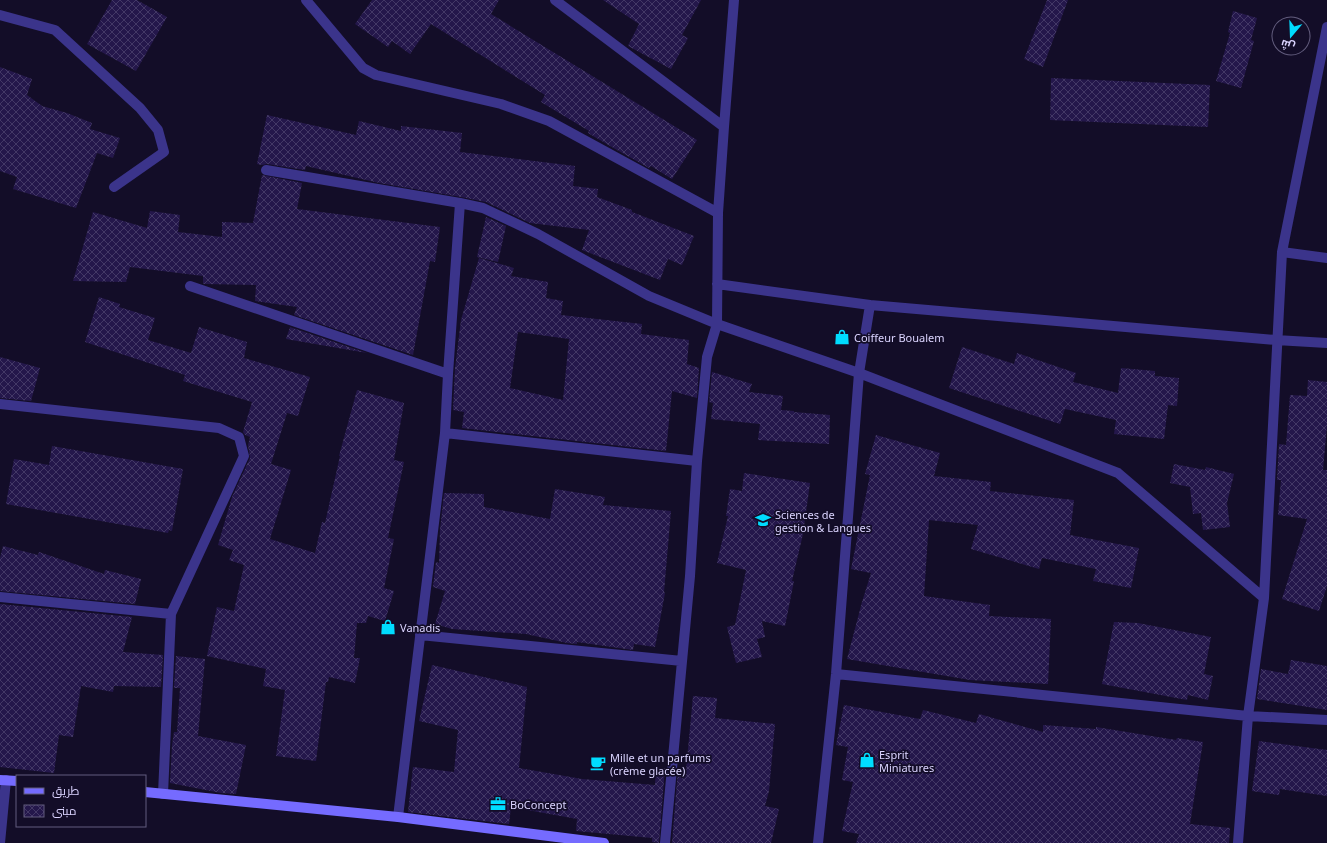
<svg xmlns="http://www.w3.org/2000/svg" width="1327" height="843" font-family="'Noto Sans',Cairo,sans-serif">
  <style>
    .building { fill: url(#building-cross-hatch); fill-rule: evenodd }
    .lines { fill: none; stroke-linecap: round; stroke-linejoin: round }
    .lane { stroke: #3b348b; stroke-width: 10 }
    .street { stroke: #3b348b; stroke-width: 10 }
    .secondary { stroke: #756bff; stroke-width: 10 }
    .labels { text-anchor: middle; dominant-baseline: central; stroke-width: 3.5; stroke-linejoin: round; paint-order: stroke }
    .poi-label { font-size: 11px; fill: #dbd4ff; stroke: #130d28; text-anchor: start }
  </style>
  <defs>
    <pattern id="building-cross-hatch" width="8" height="8" patternUnits="userSpaceOnUse"><rect width="8" height="8" fill="#24174b"/><path d="M0 0l8 8M0 8l8-8" fill="none" stroke="#433866"/></pattern>
  </defs>
  <rect width="100%" height="100%" fill="#130d28"/>
  <path class="building" d="M 112,0 L 137,0 L 167,17 L 136,71 L 87,44 Z
    M 372,0 L 499,0 L 491,14 L 697,140 L 672,179 L 651,166 L 649,168 L 617,150 L 588,133 L 589,131 L 541,102 L 545,95 L 431,24 L 410,54 L 392,41 L 388,47 L 355,24 Z
    M 603,0 L 701,0 L 682,35 L 688,38 L 671,69 L 628,46 L 639,24 Z
    M 1047,0 L 1068,0 L 1043,67 L 1024,59 Z
    M 1233,11 L 1257,18 L 1251,40 L 1254,41 L 1241,88 L 1216,81 L 1230,33 L 1228,32 Z
    M 0,67 L 32,79 L 27,95 L 42,106 L 67,113 L 92,123 L 90,129 L 120,138 L 113,158 L 97,153 L 76,208 L 13,189 L 17,177 L 0,171 Z
    M 1051,78 L 1210,85 L 1208,127 L 1050,120 Z
    M 267,115 L 356,135 L 359,121 L 401,131 L 401,126 L 462,133 L 460,152 L 575,166 L 573,186 L 598,189 L 597,197 L 632,210 L 632,212 L 694,236 L 682,265 L 668,259 L 660,280 L 582,250 L 589,230 L 530,223 L 486,202 L 461,197 L 379,183 L 306,166 L 305,170 L 267,164 L 262,165 L 257,164 Z
    M 262,175 L 302,183 L 297,209 L 440,227 L 435,262 L 430,261 L 413,355 L 294,315 L 297,307 L 255,301 L 256,285 L 204,284 L 203,283 L 203,276 L 130,267 L 126,282 L 73,281 L 93,212 L 147,228 L 150,211 L 180,215 L 178,232 L 222,237 L 222,222 L 253,223 Z
    M 486,217 L 506,226 L 498,262 L 477,257 Z
    M 479,258 L 514,268 L 511,276 L 548,282 L 546,298 L 563,301 L 561,315 L 642,324 L 641,334 L 689,340 L 687,364 L 699,368 L 697,398 L 672,391 L 666,451 L 462,428 L 464,412 L 453,410 L 455,368 L 461,320 ZM 518,332 L 569,339 L 563,400 L 510,388 Z
    M 99,297 L 120,304 L 119,307 L 155,318 L 148,340 L 191,353 L 199,327 L 247,342 L 244,358 L 310,377 L 298,416 L 287,413 L 271,464 L 291,470 L 270,539 L 315,553 L 322,522 L 325,523 L 340,456 L 339,456 L 357,390 L 404,403 L 394,460 L 404,462 L 388,538 L 394,539 L 384,588 L 394,591 L 385,621 L 368,616 L 366,623 L 357,623 L 354,658 L 360,658 L 355,683 L 329,677 L 328,682 L 326,682 L 316,761 L 276,756 L 285,690 L 263,686 L 266,669 L 207,656 L 217,607 L 234,611 L 244,565 L 229,560 L 233,550 L 218,545 L 232,497 L 250,458 L 248,445 L 250,437 L 245,435 L 243,432 L 252,402 L 183,381 L 185,375 L 85,342 Z
    M 290,327 L 367,353 L 286,339 Z
    M 962,347 L 1014,364 L 1017,353 L 1076,373 L 1073,382 L 1118,393 L 1121,368 L 1155,371 L 1155,376 L 1179,378 L 1177,406 L 1168,405 L 1164,439 L 1114,434 L 1116,420 L 1065,409 L 1060,424 L 949,388 Z
    M 0,357 L 40,368 L 31,401 L 0,398 Z
    M 712,372 L 752,384 L 749,392 L 783,396 L 781,410 L 794,411 L 794,412 L 830,415 L 829,444 L 758,440 L 760,424 L 711,419 L 713,403 L 709,402 Z
    M 1308,380 L 1327,382 L 1327,425 L 1323,470 L 1327,470 L 1327,586 L 1319,611 L 1282,599 L 1307,519 L 1278,515 L 1281,480 L 1277,480 L 1279,444 L 1286,445 L 1290,395 L 1307,396 Z
    M 876,435 L 940,453 L 934,476 L 991,482 L 990,491 L 1074,500 L 1070,535 L 1139,548 L 1131,588 L 1093,581 L 1096,569 L 1042,558 L 1039,569 L 971,549 L 978,525 L 929,520 L 924,596 L 990,605 L 989,616 L 1051,619 L 1048,684 L 970,680 L 847,659 L 862,602 L 871,573 L 851,569 L 870,475 L 865,474 Z
    M 52,446 L 183,469 L 172,531 L 169,530 L 168,533 L 6,504 L 14,459 L 49,465 Z
    M 1174,464 L 1205,470 L 1206,467 L 1234,474 L 1227,503 L 1230,527 L 1203,530 L 1201,513 L 1193,514 L 1190,487 L 1170,483 Z
    M 744,473 L 810,483 L 803,534 L 792,581 L 794,581 L 785,626 L 762,621 L 765,637 L 757,639 L 762,657 L 736,663 L 727,627 L 735,625 L 746,570 L 717,563 L 728,516 L 726,516 L 730,489 L 742,491 Z
    M 555,489 L 605,497 L 603,505 L 671,511 L 664,592 L 665,593 L 655,647 L 634,644 L 633,650 L 577,642 L 577,644 L 567,643 L 526,634 L 452,629 L 435,624 L 445,591 L 433,587 L 436,562 L 439,563 L 440,530 L 444,493 L 484,494 L 484,507 L 550,519 Z
    M 3,546 L 38,555 L 39,552 L 104,574 L 105,570 L 141,579 L 135,604 L 0,591 L 0,558 Z
    M 0,604 L 132,617 L 123,652 L 163,655 L 161,687 L 114,686 L 113,692 L 81,686 L 73,737 L 59,735 L 54,773 L 0,767 Z
    M 1114,622 L 1138,623 L 1211,637 L 1204,674 L 1213,676 L 1208,700 L 1188,695 L 1187,700 L 1102,684 Z
    M 176,656 L 205,659 L 198,736 L 246,745 L 236,794 L 221,793 L 170,783 L 172,745 L 174,732 L 177,732 L 180,688 L 174,688 Z
    M 1291,660 L 1327,666 L 1327,710 L 1257,699 L 1261,669 L 1288,674 Z
    M 432,665 L 527,687 L 519,768 L 582,779 L 655,785 L 656,768 L 665,768 L 659,843 L 652,842 L 652,838 L 576,831 L 577,819 L 511,807 L 509,824 L 408,812 L 413,767 L 454,772 L 458,730 L 419,721 Z
    M 693,696 L 717,698 L 715,718 L 775,724 L 769,791 L 765,806 L 779,809 L 771,843 L 672,843 L 678,769 L 686,770 Z
    M 844,705 L 920,719 L 923,710 L 976,723 L 979,714 L 1043,732 L 1043,725 L 1096,729 L 1096,727 L 1176,740 L 1177,738 L 1203,742 L 1190,824 L 1230,828 L 1229,843 L 856,843 L 859,834 L 842,831 L 853,782 L 842,780 L 848,747 L 836,745 Z
    M 1259,741 L 1327,750 L 1327,796 L 1280,789 L 1279,795 L 1252,791 Z"/>
  <g class="lines">
    <path class="lane" d="M 0,843 L 6,780"/>
    <path class="street" d="M 306,0 L 363,68 L 376,75 L 501,104 L 549,121 L 718,213
      M 555,0 L 724,127
      M 0,15 L 55,30 L 140,108 L 158,130 L 164,152 L 114,187
      M 266,170 L 460,203 L 448,374
      M 460,203 L 483,208 L 538,234 L 649,296 L 717,324 L 859,373 L 1118,473 L 1264,598
      M 1282,252 L 1327,258
      M 717,284 L 870,305 L 1276,340 L 1327,343
      M 190,286 L 448,374 L 445,433 L 398,817
      M 0,404 L 219,428 L 239,437 L 244,456 L 171,614 L 163,794
      M 445,433 L 697,461
      M 0,597 L 171,614
      M 420,635 L 682,661
      M 836,674 L 1248,716 L 1327,720
      M 665,843 L 690,576 L 697,461 L 707,357 L 717,324 L 718,213 L 724,127 L 734,0
      M 818,843 L 836,674 L 859,373 L 870,305
      M 1238,843 L 1248,716 L 1264,598 L 1282,252 L 1327,27"/>
    <path class="secondary" d="M 0,780 L 17,781
      M 145,792 L 398,817 L 604,843"/>
  </g>
  <defs>
    <symbol id="shop-bare" viewBox="-9 -9 18 18"><path d="M-5-2.5h2.3a2.7 3.5 0 0 1 5.4 0H5L5.5 6h-11ZM-1.5-2.5h3a1.5 2.3 0 0 0-3 0Z" fill="#00dcff" stroke="#130d28" stroke-width="2.5" paint-order="stroke"/></symbol>
    <symbol id="school-bare" viewBox="-9 -9 18 18"><path d="M0-5L7-2L0 1L-7-2ZM-4 1L0 2.5L4 1V4Q0 6-4 4Z" fill="#00dcff" stroke="#130d28" stroke-width="2.5" paint-order="stroke"/></symbol>
    <symbol id="cafe-bare" viewBox="-9 -9 18 18"><path d="M-5.5-4.5H6V0H3Q3 3.5 0 3.5H-2.5Q-5.5 3.5-5.5 0ZM3-3.2v2h1.7v-2ZM-6 4.5H4V6H-6Z" fill="#00dcff" stroke="#130d28" stroke-width="2.5" paint-order="stroke"/></symbol>
    <symbol id="office-bare" viewBox="-9 -9 18 18"><path d="M-6-3h4V-5.5h4V-3h4V5H-6ZM-1-4.5V-3h2v-1.5ZM-6 0V1H6V0Z" fill="#00dcff" stroke="#130d28" stroke-width="2.5" paint-order="stroke"/></symbol>
  </defs>
  <g fill-rule="evenodd">
    <use href="#shop-bare" x="831" y="326" width="22" height="22"/>
    <use href="#school-bare" x="752" y="509" width="22" height="22"/>
    <use href="#shop-bare" x="377" y="616" width="22" height="22"/>
    <use href="#shop-bare" x="856" y="749" width="22" height="22"/>
    <use href="#cafe-bare" x="587" y="752" width="22" height="22"/>
    <use href="#office-bare" x="487" y="793" width="22" height="22"/>
  </g>
  <g class="labels">
    <g class="poi-label">
      <text x="854" y="337">Coiffeur Boualem</text>
      <text x="775" y="514">Sciences de<tspan x="775" dy="13">gestion &amp; Langues</tspan></text>
      <text x="400" y="627">Vanadis</text>
      <text x="879" y="754">Esprit<tspan x="879" dy="13">Miniatures</tspan></text>
      <text x="610" y="757">Mille et un parfums<tspan x="610" dy="13">(crème glacée)</tspan></text>
      <text x="510" y="804">BoConcept</text>
    </g>
  </g>
  <rect x="16" y="775" width="130" height="52" fill="#130d28" stroke="#635d7e"/>
  <rect x="24" y="788" width="20" height="6" fill="#756bff" stroke="#635d7e"/>
  <text x="52" y="795" font-size="12" fill="#dbd4ff">طريق</text>
  <rect x="24" y="805" width="20" height="12" fill="url(#building-cross-hatch)" stroke="#635d7e"/>
  <text x="52" y="815" font-size="12" fill="#dbd4ff">مبنى</text>
  <g transform="translate(1291 36) rotate(199)"><circle r="19" fill="#130d28" stroke="#635d7e"/>
  <path d="M0-3L7 15L0 10L-7 15Z" fill="#00dcff"/>
  <text y="-6" font-size="11" font-weight="bold" text-anchor="middle" fill="#dbd4ff">ش</text>
  </g>
</svg>
